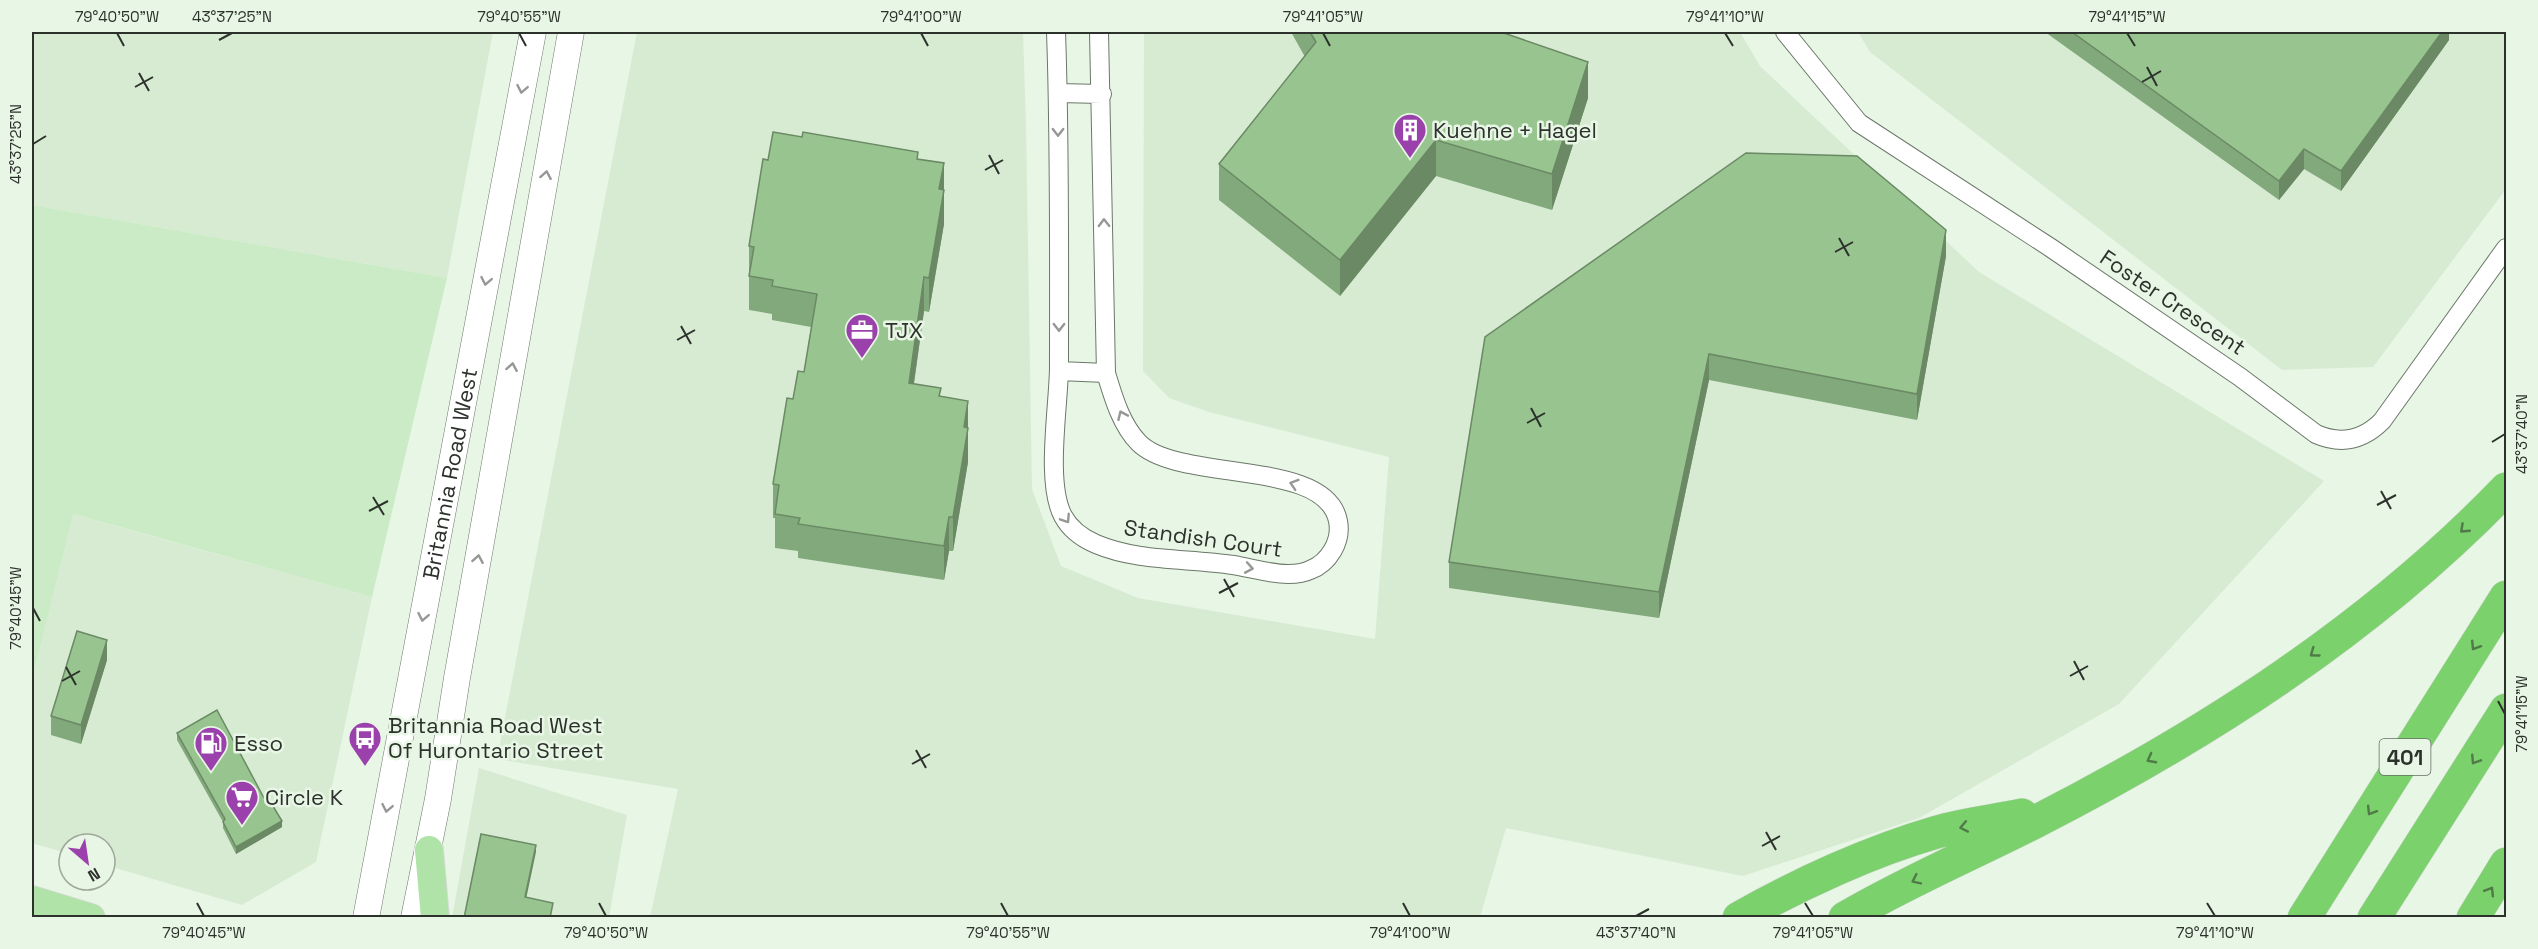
<svg xmlns="http://www.w3.org/2000/svg" width="2538" height="949" font-family="'Space Grotesk',sans-serif">
  <style>
    .built { fill: #d7ebd3 }
    .green { fill: #caebc5 }
    .lines { fill: none; stroke-linecap: round; stroke-linejoin: round }
    .minor-casing { stroke: #6b7869; stroke-width: 20 }
    .secondary-casing { stroke: #6b7869; stroke-width: 27 }
    .primary-casing { stroke: #d9dad9; stroke-width: 30 }
    .motorway-casing { stroke: #d9dad9; stroke-width: 34 }
    .minor { stroke: #fff; stroke-width: 18 }
    .secondary { stroke: #fff; stroke-width: 26 }
    .primary { stroke: #b0e3a7; stroke-width: 28 }
    .motorway { stroke: #7bd16c; stroke-width: 33 }
    .wall { fill: #82a97b }
    .shaded-wall { fill: #6a8964 }
    .building { fill: #97c48f; stroke: #6a8964; stroke-width: 1.5 }
    .oneway { stroke: #969895 }
    .oneway2 { stroke: #507a48 }
    .ticks { fill: none; stroke: #2c322b; stroke-width: 2 }
    .labels { text-anchor: middle; dominant-baseline: central; stroke-width: 5; stroke-linejoin: round; paint-order: stroke }
    .shield { fill: #e8f6e5; stroke: #646d63; stroke-width: 1.5 }
    .shield-label { font-size: 21px; font-weight: bold; fill: #2c322b }
    .poi-label { font-size: 22px; fill: #2c322b; stroke: #e8f6e5; text-anchor: start }
    .street-label { font-size: 22px; fill: #2c322b; stroke: #e8f6e5 }
    .neatline { fill: none; stroke: #2c322b; stroke-width: 2 }
    .ticks-label { font-size: 15px; text-anchor: middle; fill: #2c322b }
  </style>
  <rect width="100%" height="100%" fill="#e8f6e5"/>
  <path class="built" d="M 32,32 L 493,32 L 447,278 L 32,205 Z
    M 637,32 L 1023,32 L 1026,124 L 1032,489 L 1061,566 L 1138,598 L 1375,639 L 1389,457 L 1209,412 L 1169,398 L 1143,371 L 1144,32 L 1740,32 L 1760,66 L 1979,272 L 2324,481 L 2119,704 L 1919,818 L 1743,876 L 1506,828 L 1480,917 L 650,917 L 678,789 L 497,759 Z
    M 1858,32 L 2506,32 L 2506,189 L 2373,367 L 2282,370 L 1870,52 Z
    M 72,514 L 372,597 L 316,862 L 242,905 L 105,865 L 105,844 L 69,844 L 69,854 L 32,843 L 32,680 Z
    M 479,768 L 627,815 L 609,917 L 452,918 Z"/>
  <path class="green" d="M 32,205 L 447,278 L 372,597 L 73,514 L 32,680 Z"/>
  <g class="lines">
    <defs>
      <path id="minor" d="M 1056,32 C 1060,143 1059,255 1059,366 C 1059,405 1045,482 1063,516 C 1070,529 1082,538 1096,544 C 1138,562 1189,558 1233,565 C 1251,568 1270,574 1288,574 C 1295,574 1304,573 1310,570 C 1329,563 1342,541 1338,521 C 1326,458 1179,483 1139,443 C 1121,425 1113,396 1106,373 L 1099,32
        M 1785,32 L 1859,123 L 2051,248 L 2240,377 L 2316,434 C 2341,445 2363,440 2382,421 L 2506,248
        M 1058,93 L 1102,94
        M 1059,371 L 1106,373"/>
      <g id="secondary">
        <path id="s1" d="M 366,918 L 533,32"/>
        <path d="M 414,918 L 438,799 L 457,678 L 571,32"/>
      </g>
      <path id="primary" d="M 429,850 L 435,918
        M 32,900 L 91,918"/>
      <path id="motorway" d="M 1739,918 C 1799,884 1871,851 1937,832 C 1964,824 1994,821 2022,815
        M 1845,918 C 1906,882 1972,854 2035,822 C 2207,734 2371,629 2506,489
        M 2304,918 L 2506,597
        M 2374,918 L 2506,710
        M 2473,918 L 2506,864"/>
    </defs>
    <use href="#minor" class="minor-casing"/>
    <use href="#secondary" class="secondary-casing"/>
    <use href="#primary" class="primary-casing"/>
    <use href="#motorway" class="motorway-casing"/>
    <use href="#minor" class="minor"/>
    <use href="#secondary" class="secondary"/>
    <use href="#primary" class="primary"/>
    <use href="#motorway" class="motorway"/>
  </g>
  <path class="wall" d="M 1291,32 L 1501,32 L 1588,98 L 1552,210 L 1436,176 L 1340,296 L 1219,200 L 1219,164 L 1305,57 Z
    M 2045,32 L 2449,32 L 2449,40 L 2341,191 L 2304,169 L 2279,200 Z
    M 918,159 L 944,190 L 944,224 L 929,312 L 924,311 L 914,384 L 941,396 L 968,401 L 968,462 L 953,551 L 949,551 L 944,580 L 798,558 L 798,551 L 775,548 L 775,518 L 773,518 L 773,484 L 793,399 L 804,372 L 811,327 L 772,320 L 772,314 L 749,310 L 749,246 L 768,160 Z
    M 1946,256 L 1917,420 L 1709,380 L 1659,618 L 1449,588 L 1449,562 L 1485,337 Z
    M 107,660 L 81,744 L 51,735 L 51,716 Z
    M 177,733 L 264,798 L 282,827 L 236,854 L 223,828 L 223,822 L 177,740 Z"/>
  <path class="shaded-wall" d="M 2442,32 L 2449,32 L 2449,40 L 2341,191 L 2341,171 Z
    M 1588,62 L 1588,98 L 1552,210 L 1552,174 Z
    M 1436,140 L 1436,176 L 1340,296 L 1340,260 Z
    M 2304,149 L 2304,169 L 2279,200 L 2279,181 Z
    M 944,163 L 944,224 L 929,312 L 929,278 L 939,189 Z
    M 1946,230 L 1946,256 L 1917,420 L 1917,394 Z
    M 924,277 L 924,311 L 909,417 L 909,383 Z
    M 1709,354 L 1709,380 L 1659,618 L 1659,592 Z
    M 968,401 L 968,462 L 953,551 L 953,517 L 964,427 Z
    M 949,517 L 949,551 L 944,580 L 944,546 Z
    M 107,640 L 107,660 L 81,744 L 81,725 Z
    M 282,821 L 282,827 L 236,854 L 236,847 Z
    M 536,845 L 536,852 L 525,904 L 525,897 Z"/>
  <path class="building" d="M 1310,32 L 1501,32 L 1588,62 L 1552,174 L 1436,140 L 1340,260 L 1219,164 L 1316,42 Z
    M 2072,32 L 2442,32 L 2341,171 L 2304,149 L 2279,181 Z
    M 773,132 L 802,137 L 803,132 L 918,152 L 917,159 L 944,163 L 939,189 L 944,190 L 929,278 L 924,277 L 909,383 L 941,388 L 939,396 L 968,401 L 964,427 L 968,428 L 953,517 L 949,517 L 944,546 L 798,524 L 800,518 L 775,514 L 779,485 L 773,484 L 787,398 L 793,399 L 798,371 L 804,372 L 817,294 L 772,286 L 773,280 L 749,276 L 754,247 L 749,246 L 763,159 L 768,160 Z
    M 1746,153 L 1857,156 L 1946,230 L 1917,394 L 1709,354 L 1659,592 L 1449,562 L 1485,337 Z
    M 77,631 L 107,640 L 81,725 L 51,716 Z
    M 217,710 L 264,798 L 267,796 L 282,821 L 236,847 L 223,822 L 225,819 L 177,733 Z
    M 481,834 L 536,845 L 525,897 L 553,903 L 550,918 L 464,918 Z"/>
  <defs><path id="oneway-chevron" d="M-2-3.5L2.5 0L-2 3.5" fill="none" stroke-width="1.6" stroke-linecap="round" stroke-linejoin="round" transform="scale(1.5)"/></defs>
  <g class="oneway">
    <use href="#oneway-chevron" transform="translate(522 89) rotate(101)"/>
    <use href="#oneway-chevron" transform="translate(1058 132) rotate(90)"/>
    <use href="#oneway-chevron" transform="translate(546 175) rotate(-80)"/>
    <use href="#oneway-chevron" transform="translate(1104 223) rotate(-91)"/>
    <use href="#oneway-chevron" transform="translate(486 281) rotate(101)"/>
    <use href="#oneway-chevron" transform="translate(1059 327) rotate(90)"/>
    <use href="#oneway-chevron" transform="translate(512 367) rotate(-80)"/>
    <use href="#oneway-chevron" transform="translate(1122 415) rotate(-114)"/>
    <use href="#oneway-chevron" transform="translate(1294 484) rotate(-162)"/>
    <use href="#oneway-chevron" transform="translate(1066 519) rotate(57)"/>
    <use href="#oneway-chevron" transform="translate(478 559) rotate(-80)"/>
    <use href="#oneway-chevron" transform="translate(1249 568) rotate(10)"/>
    <use href="#oneway-chevron" transform="translate(423 617) rotate(101)"/>
    <use href="#oneway-chevron" transform="translate(387 808) rotate(101)"/>
  </g>
  <g class="oneway2">
    <use href="#oneway-chevron" transform="translate(2464 529) rotate(137)"/>
    <use href="#oneway-chevron" transform="translate(2475 646) rotate(122)"/>
    <use href="#oneway-chevron" transform="translate(2314 653) rotate(144)"/>
    <use href="#oneway-chevron" transform="translate(2151 759) rotate(152)"/>
    <use href="#oneway-chevron" transform="translate(2475 760) rotate(123)"/>
    <use href="#oneway-chevron" transform="translate(2371 811) rotate(122)"/>
    <use href="#oneway-chevron" transform="translate(1964 827) rotate(169)"/>
    <use href="#oneway-chevron" transform="translate(1916 880) rotate(154)"/>
    <use href="#oneway-chevron" transform="translate(2490 891) rotate(-58)"/>
  </g>
  <path class="ticks" d="M 117,33 L 124,46M 519,33 L 526,46M 921,33 L 928,46M 1323,33 L 1330,46M 1725,33 L 1733,46M 2127,33 L 2135,46M 219,40 L 232,33M 2147,67 L 2157,86M 139,73 L 149,91M 2142,82 L 2161,71M 135,87 L 153,77M 33,144 L 46,136M 989,155 L 999,174M 985,170 L 1003,160M 1839,238 L 1849,256M 1835,252 L 1853,242M 681,326 L 691,344M 677,340 L 695,330M 1531,408 L 1541,427M 1527,423 L 1545,413M 2492,442 L 2505,434M 2381,491 L 2391,509M 373,497 L 384,515M 2377,505 L 2396,495M 369,511 L 388,501M 1224,579 L 1234,597M 1219,593 L 1238,583M 33,608 L 40,621M 2074,661 L 2084,680M 66,667 L 76,685M 2070,676 L 2088,666M 62,681 L 80,671M 2498,701 L 2505,714M 916,750 L 926,768M 912,764 L 930,754M 1766,832 L 1776,850M 1762,846 L 1780,836M 197,903 L 204,916M 599,903 L 606,916M 1001,903 L 1008,916M 1403,903 L 1410,916M 1805,903 L 1813,916M 2207,903 L 2215,916M 1636,916 L 1649,909"/>
  <defs>
    <symbol id="building-pin" viewBox="-11 -11 22 30"><path d="M0 17L-7.5 6A9.5 9.5 0 1 1 7.5 6Z" fill="#9b41ac" stroke="#e8f6e5"/><path d="M-4-6H4V6H1V3H-1V6H-4ZM-2.5-4.3h1.7v1.8h-1.7ZM.8-4.3h1.7v1.8H.8ZM-2.5-1h1.7V.8h-1.7ZM.8-1h1.7V.8H.8Z" fill="#fff"/></symbol>
    <symbol id="office-pin" viewBox="-11 -11 22 30"><path d="M0 17L-7.5 6A9.5 9.5 0 1 1 7.5 6Z" fill="#9b41ac" stroke="#e8f6e5"/><path d="M-6-3h4V-5.5h4V-3h4V5H-6ZM-1-4.5V-3h2v-1.5ZM-6 0V1H6V0Z" fill="#fff"/></symbol>
    <symbol id="bus-pin" viewBox="-11 -11 22 30"><path d="M0 17L-7.5 6A9.5 9.5 0 1 1 7.5 6Z" fill="#9b41ac" stroke="#e8f6e5"/><path d="M-5-6H5V4H4V6H2V4H-2V6H-4V4H-5ZM-3.5-4V0h7V-4ZM-3.5 1.2v1.5H-2V1.2ZM2 1.2v1.5H3.5V1.2Z" fill="#fff"/></symbol>
    <symbol id="fuel-pin" viewBox="-11 -11 22 30"><path d="M0 17L-7.5 6A9.5 9.5 0 1 1 7.5 6Z" fill="#9b41ac" stroke="#e8f6e5"/><path d="M-5.5-6h7V0h2V4h1.3V-2.5L3-4.5l.8-.8L6-3V5H2.5V1h-1V6h-7ZM-4.2-4.7v3.2H.2V-4.7Z" fill="#fff"/></symbol>
    <symbol id="supermarket-pin" viewBox="-11 -11 22 30"><path d="M0 17L-7.5 6A9.5 9.5 0 1 1 7.5 6Z" fill="#9b41ac" stroke="#e8f6e5"/><path d="M-6-5.5h2.5l.6 2H6L4.5 2H-2.5L-4.4-4H-6ZM-1.5 3.2a1.3 1.3 0 1 0 .1 0ZM3 3.2a1.3 1.3 0 1 0 .1 0Z" fill="#fff"/></symbol>
  </defs>
  <g fill-rule="evenodd">
    <use href="#building-pin" x="1391" y="111" width="38" height="52"/>
    <use href="#office-pin" x="843" y="311" width="38" height="52"/>
    <use href="#bus-pin" x="346" y="719" width="38" height="52"/>
    <use href="#fuel-pin" x="192" y="724" width="38" height="52"/>
    <use href="#supermarket-pin" x="223" y="778" width="38" height="52"/>
  </g>
  <g class="labels">
    <rect class="shield" x="2379.5" y="739" width="51" height="36" rx="4.5"/>
    <g class="shield-label">
      <text x="2405" y="757">401</text>
    </g>
    <g class="poi-label">
      <text x="1433" y="130">Kuehne + Hagel</text>
      <text x="885" y="330">TJX</text>
      <text x="388" y="725">Britannia Road West<tspan x="388" dy="25">Of Hurontario Street</tspan></text>
      <text x="234" y="743">Esso</text>
      <text x="265" y="797">Circle K</text>
    </g>
    <g class="street-label">
      <text transform="translate(2173 302) rotate(34)">Foster Crescent</text>
      <text stroke="none"><textPath href="#s1" startOffset="452">Britannia Road West</textPath></text>
      <text transform="translate(1203 538) rotate(8)">Standish Court</text>
    </g>
  </g>
  <rect width="2538" height="949" fill="none" stroke="#e8f6e5" stroke-width="66"/>
  <g transform="translate(87 862) rotate(151)"><circle r="28" fill="#e8f6e5" stroke="#9da89b" stroke-width="1.5"/>
  <path d="M0-4.5L10 22L0 15L-10 22Z" fill="#9b41ac"/>
  <text y="-9" font-size="16" font-weight="bold" text-anchor="middle" fill="#2c322b">N</text>
  </g>
  <rect x="33" y="33" width="2472" height="883" class="neatline"/>
  <g class="ticks-label">
    <text x="117" y="22">79°40'50"W</text>
    <text x="232" y="22">43°37'25"N</text>
    <text x="519" y="22">79°40'55"W</text>
    <text x="921" y="22">79°41'00"W</text>
    <text x="1323" y="22">79°41'05"W</text>
    <text x="1725" y="22">79°41'10"W</text>
    <text x="2127" y="22">79°41'15"W</text>
    <text transform="translate(16 144) rotate(-90)" y="5">43°37'25"N</text>
    <text transform="translate(2522 434) rotate(-90)" y="5">43°37'40"N</text>
    <text transform="translate(16 608) rotate(-90)" y="5">79°40'45"W</text>
    <text transform="translate(2522 714) rotate(-90)" y="5">79°41'15"W</text>
    <text x="204" y="938">79°40'45"W</text>
    <text x="606" y="938">79°40'50"W</text>
    <text x="1008" y="938">79°40'55"W</text>
    <text x="1410" y="938">79°41'00"W</text>
    <text x="1636" y="938">43°37'40"N</text>
    <text x="1813" y="938">79°41'05"W</text>
    <text x="2215" y="938">79°41'10"W</text>
  </g>
</svg>
